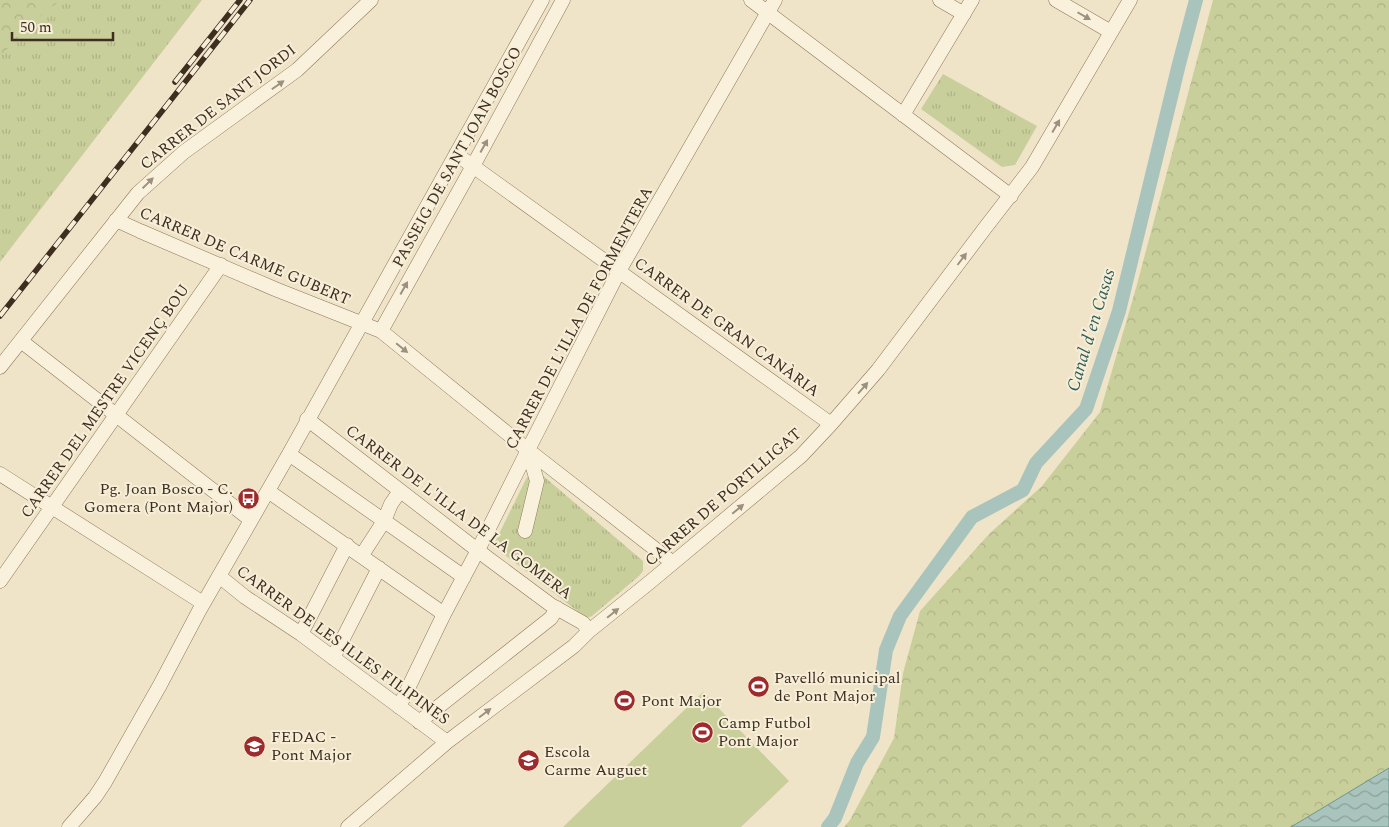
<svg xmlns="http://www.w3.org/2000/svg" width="1389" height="827" font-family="Spectral,serif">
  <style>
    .grass { fill: url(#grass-tufts) }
    .forest { fill: url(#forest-crowns) }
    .garden { fill: #c9cf9b }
    .water { fill: url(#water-waves); stroke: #6f938a }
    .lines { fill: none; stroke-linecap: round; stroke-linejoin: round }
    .canal { stroke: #a9c4bc; stroke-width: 14 }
    .minor-casing { stroke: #8d765c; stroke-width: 15 }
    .minor { stroke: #faf1dc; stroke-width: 14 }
    .rail-casing { stroke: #3d2e20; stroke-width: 5.5 }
    .rail { stroke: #f7eed8; stroke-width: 4; stroke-dasharray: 11; stroke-linecap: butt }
    .oneway { fill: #9c907e }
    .labels { text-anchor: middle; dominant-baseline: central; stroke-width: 4; stroke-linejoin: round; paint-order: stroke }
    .street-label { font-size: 16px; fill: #3d2e20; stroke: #f7eed8 }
    .poi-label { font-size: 16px; fill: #3d2e20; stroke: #f7eed8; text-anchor: start }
    .water-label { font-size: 18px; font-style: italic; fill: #2f5d5a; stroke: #f7eed8 }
  </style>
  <defs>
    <pattern id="grass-tufts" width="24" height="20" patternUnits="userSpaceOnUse" patternTransform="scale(1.25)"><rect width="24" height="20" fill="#c9cf9b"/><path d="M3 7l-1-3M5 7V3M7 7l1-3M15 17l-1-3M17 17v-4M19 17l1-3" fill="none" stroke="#aeb285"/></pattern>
    <pattern id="forest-crowns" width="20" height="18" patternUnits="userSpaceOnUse" patternTransform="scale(1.25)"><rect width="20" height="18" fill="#c9cf9b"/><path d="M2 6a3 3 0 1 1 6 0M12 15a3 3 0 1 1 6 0" fill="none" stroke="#aeb285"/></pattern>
    <pattern id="water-waves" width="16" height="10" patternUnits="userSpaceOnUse" patternTransform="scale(1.25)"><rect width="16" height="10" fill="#a9c4bc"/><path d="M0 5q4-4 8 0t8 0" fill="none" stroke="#8ba098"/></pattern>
  </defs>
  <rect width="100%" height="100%" fill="#f0e4c8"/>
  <path class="grass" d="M 0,0 L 202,0 L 0,262 Z
    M 943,74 L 1037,126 L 1015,165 L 1002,167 L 921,109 Z
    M 533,472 L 541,474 L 643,561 L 643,571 L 639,576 L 592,616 L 586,618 L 496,548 L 494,544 L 527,477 Z"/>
  <path class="forest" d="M 0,0 L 61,0 C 39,16 18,36 0,57 Z
    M 1213,0 L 1389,0 L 1389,768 L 1291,827 L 844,827 L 850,820 L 894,738 L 903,673 L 920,611 L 989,534 L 1042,486 L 1100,412 L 1136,288 Z"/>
  <path class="garden" d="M 703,692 L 789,781 L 741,827 L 563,827 Z"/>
  <path class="water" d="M 1389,768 L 1389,827 L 1291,827 Z"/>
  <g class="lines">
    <path class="canal" d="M 828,827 L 835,818 L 857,763 L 873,737 L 886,650 L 900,616 L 972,517 L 1023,490 L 1036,463 L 1086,409 L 1119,311 L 1179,64 L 1196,0"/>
    <defs>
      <path id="minor" d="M 751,0 L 1011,196
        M 940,0 L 964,14
        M 1056,0 L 1111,32
        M 903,115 L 972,0
        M 456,154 L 831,424
        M 116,220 L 140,231 L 275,289 L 381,331 L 528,450 L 673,563
        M 381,331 L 473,166 L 563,0
        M 21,341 L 251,520
        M 0,367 L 138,193 L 184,152 L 297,70 L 371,0
        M 307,419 L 489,559 L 551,605 L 583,623 L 589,631
        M 289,454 L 464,577
        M 0,474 L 203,603
        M 268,491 L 444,614
        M 525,531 L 537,481 L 528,450
        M 362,555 L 384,521 L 391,504 L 400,491
        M 219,576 L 245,597 L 301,634 L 447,742
        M 0,581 L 221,265
        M 301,634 L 347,545
        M 333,658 L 379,568
        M 399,707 L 444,614 L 478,550 L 528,450 L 619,271 L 775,0
        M 419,722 L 551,618 L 557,608
        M 69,827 L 95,797 L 105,782 L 160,685 L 199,611 L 289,454 L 542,0
        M 348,827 L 447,742 L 574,646 L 589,631 L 650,582 L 801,456 L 831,424 L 878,370 L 985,228 L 1032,167 L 1130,0"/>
    </defs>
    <use href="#minor" class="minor-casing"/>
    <use href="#minor" class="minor"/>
    <defs>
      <path id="rail" d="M 175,82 L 240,0
        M 0,316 L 250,0"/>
    </defs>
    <use href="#rail" class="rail-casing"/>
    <use href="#rail" class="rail"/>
  </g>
  <defs><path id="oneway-solid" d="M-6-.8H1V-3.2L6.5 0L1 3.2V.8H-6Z" transform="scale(1.25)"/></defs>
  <g class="oneway">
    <use href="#oneway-solid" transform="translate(1084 16) rotate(30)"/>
    <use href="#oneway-solid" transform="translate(278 85) rotate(-35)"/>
    <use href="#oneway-solid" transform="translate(1056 126) rotate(-60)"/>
    <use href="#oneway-solid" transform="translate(484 146) rotate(-61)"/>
    <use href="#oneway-solid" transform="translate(148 183) rotate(-44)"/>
    <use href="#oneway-solid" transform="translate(962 259) rotate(-53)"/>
    <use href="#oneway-solid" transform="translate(404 288) rotate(-61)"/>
    <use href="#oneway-solid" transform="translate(402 348) rotate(39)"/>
    <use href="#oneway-solid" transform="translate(863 388) rotate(-49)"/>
    <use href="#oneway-solid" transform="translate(738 509) rotate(-40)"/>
    <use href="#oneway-solid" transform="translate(613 613) rotate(-39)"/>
    <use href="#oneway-solid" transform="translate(485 713) rotate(-37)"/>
  </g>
  <defs>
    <symbol id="bus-disc" viewBox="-11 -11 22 22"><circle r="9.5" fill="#9e2a2b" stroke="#f7eed8"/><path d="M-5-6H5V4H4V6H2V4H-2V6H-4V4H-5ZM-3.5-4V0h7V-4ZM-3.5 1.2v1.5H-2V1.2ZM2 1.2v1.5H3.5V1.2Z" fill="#fff"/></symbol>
    <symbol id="stadium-disc" viewBox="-11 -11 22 22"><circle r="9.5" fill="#9e2a2b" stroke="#f7eed8"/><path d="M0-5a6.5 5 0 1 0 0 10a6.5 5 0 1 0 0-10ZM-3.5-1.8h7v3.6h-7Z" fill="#fff"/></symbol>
    <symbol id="school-disc" viewBox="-11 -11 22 22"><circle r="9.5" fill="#9e2a2b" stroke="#f7eed8"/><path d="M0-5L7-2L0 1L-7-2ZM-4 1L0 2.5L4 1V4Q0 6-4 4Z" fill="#fff"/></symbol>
  </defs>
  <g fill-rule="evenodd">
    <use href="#bus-disc" x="236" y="486" width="25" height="25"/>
    <use href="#stadium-disc" x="746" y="674" width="25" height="25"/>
    <use href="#stadium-disc" x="612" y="688" width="25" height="25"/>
    <use href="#stadium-disc" x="690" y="720" width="25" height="25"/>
    <use href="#school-disc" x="242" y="734" width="25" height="25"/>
    <use href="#school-disc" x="516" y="748" width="25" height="25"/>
  </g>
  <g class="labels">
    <g class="street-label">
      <text transform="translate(218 107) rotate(-38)">CARRER DE SANT JORDI</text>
      <text transform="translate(457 157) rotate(-61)">PASSEIG DE SANT JOAN BOSCO</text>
      <text transform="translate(245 256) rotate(23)">CARRER DE CARME GUBERT</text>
      <text transform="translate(579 318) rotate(-62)">CARRER DE L'ILLA DE FORMENTERA</text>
      <text transform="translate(727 327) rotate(36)">CARRER DE GRAN CANÀRIA</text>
      <text transform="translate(105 401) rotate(-55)">CARRER DEL MESTRE VICENÇ BOU</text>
      <text transform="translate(723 497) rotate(-41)">CARRER DE PORTLLIGAT</text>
      <text transform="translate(459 512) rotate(37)">CARRER DE L'ILLA DE LA GOMERA</text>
      <text transform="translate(343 645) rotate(36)">CARRER DE LES ILLES FILIPINES</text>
    </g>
    <g class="poi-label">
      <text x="233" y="489" text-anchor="end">Pg. Joan Bosco - C.<tspan x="233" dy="18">Gomera (Pont Major)</tspan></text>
      <text x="774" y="678">Pavelló municipal<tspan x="774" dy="18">de Pont Major</tspan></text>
      <text x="641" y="701">Pont Major</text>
      <text x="718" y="723">Camp Futbol<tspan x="718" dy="18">Pont Major</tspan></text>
      <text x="271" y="737">FEDAC -<tspan x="271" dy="18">Pont Major</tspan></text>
      <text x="544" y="752">Escola<tspan x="544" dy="18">Carme Auguet</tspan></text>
    </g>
    <g class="water-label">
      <text transform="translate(1091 330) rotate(-73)">Canal d'en Casas</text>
    </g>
  </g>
  <path d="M12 32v8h101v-8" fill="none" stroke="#3d2e20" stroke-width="2.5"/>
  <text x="20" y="32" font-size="15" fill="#3d2e20" stroke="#f7eed8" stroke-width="4" paint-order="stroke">50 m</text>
</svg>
